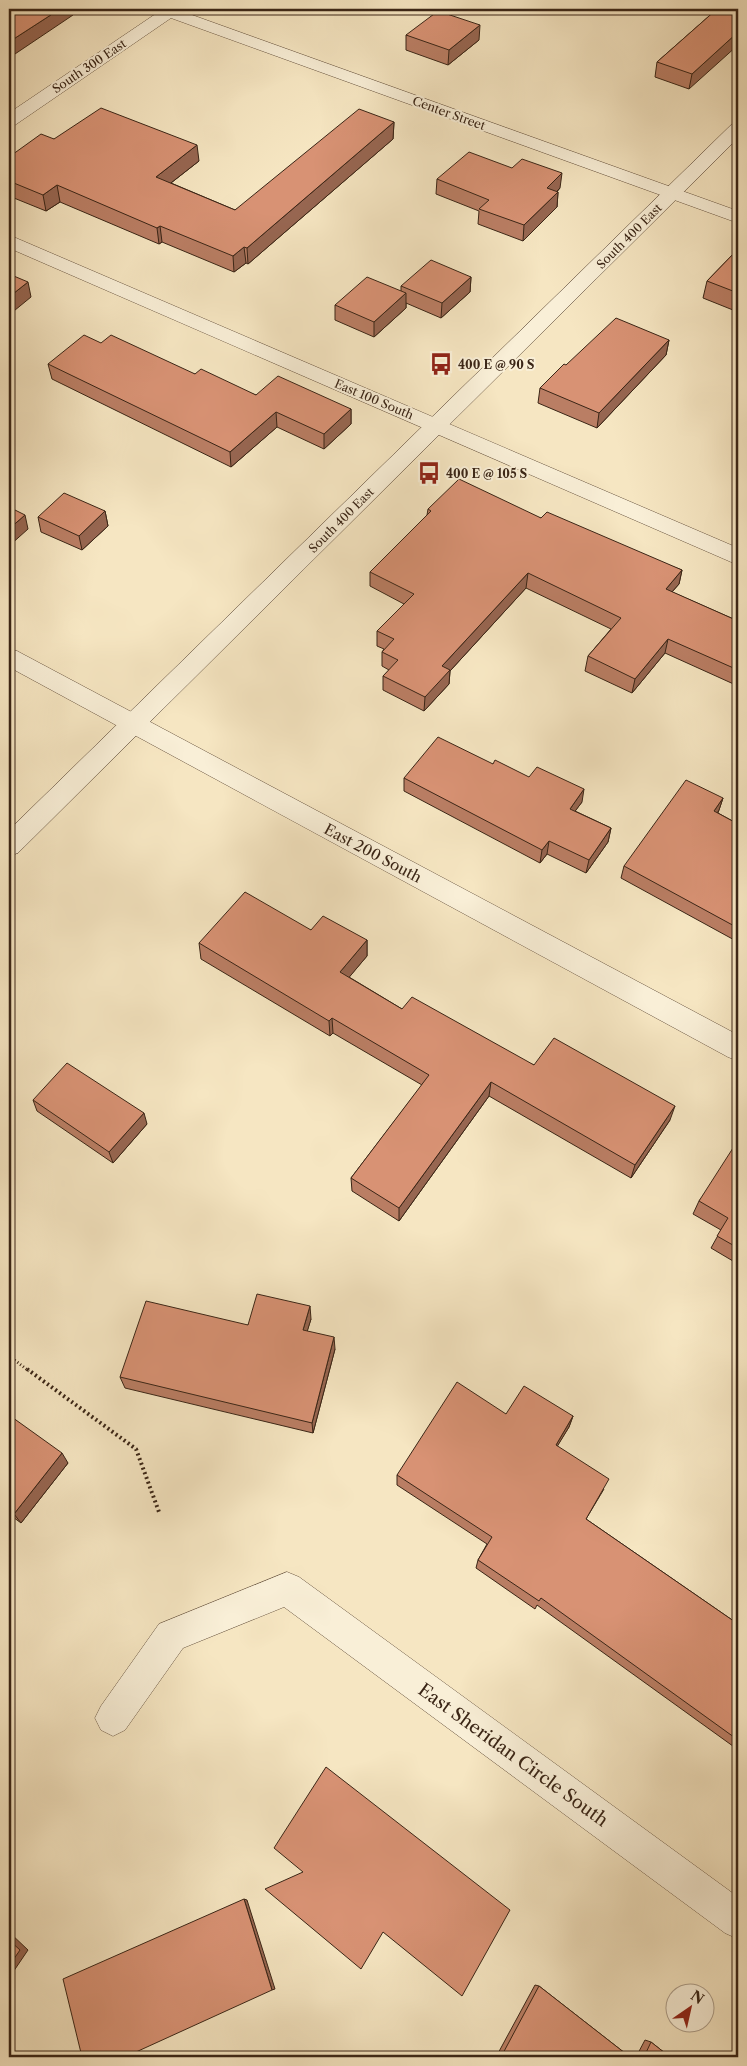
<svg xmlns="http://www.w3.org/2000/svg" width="747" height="2066" font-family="'Libre Caslon Text',serif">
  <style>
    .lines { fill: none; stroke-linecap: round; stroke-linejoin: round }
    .street-casing { stroke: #695541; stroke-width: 1 }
    .secondary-casing { stroke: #3a2516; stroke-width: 1 }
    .path-far1 { stroke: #3a2516; stroke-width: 3; stroke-dasharray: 1 2.5; stroke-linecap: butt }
    .path { stroke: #3a2516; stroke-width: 4; stroke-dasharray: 2 3; stroke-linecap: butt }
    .street { fill: #f9efd7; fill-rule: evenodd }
    .secondary { fill: #f9efd7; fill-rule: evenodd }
    .wall { fill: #ba7e64; stroke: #3a2516 }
    .shaded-wall { fill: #976651; stroke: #3a2516 }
    .building { fill: #d89274; stroke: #3a2516 }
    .labels { text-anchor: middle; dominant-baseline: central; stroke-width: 4; stroke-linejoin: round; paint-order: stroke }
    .far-street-label { font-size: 12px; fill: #3a2516; stroke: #f9efd7 }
    .far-poi-label { font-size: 12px; font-weight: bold; fill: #3a2516; stroke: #f9efd7; text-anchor: start }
    .street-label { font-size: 15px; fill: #3a2516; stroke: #f9efd7 }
    .near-street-label { font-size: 18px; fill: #3a2516; stroke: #f9efd7 }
  </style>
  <rect width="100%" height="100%" fill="#f6e6c2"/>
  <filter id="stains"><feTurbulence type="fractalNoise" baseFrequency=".004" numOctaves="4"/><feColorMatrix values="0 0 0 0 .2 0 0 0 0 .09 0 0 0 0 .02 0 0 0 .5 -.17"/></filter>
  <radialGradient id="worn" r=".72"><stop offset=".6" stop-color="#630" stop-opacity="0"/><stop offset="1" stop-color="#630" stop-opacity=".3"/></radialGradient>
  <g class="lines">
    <defs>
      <path id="street" d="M 153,9 L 182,9 L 181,11 L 738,211 L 738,223 L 171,18 L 15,125 L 9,126 L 9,113 L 157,13 Z
        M 9,235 L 738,548 L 738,565 L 9,248 Z
        M 9,649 L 17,651 L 738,1035 L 738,1061 L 728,1057 L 9,667 Z
        M 287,1572 L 299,1577 L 738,1897 L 738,1939 L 725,1933 L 284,1607 L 183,1648 L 125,1730 L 113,1736 L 101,1730 L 95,1718 L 101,1706 L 159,1624 Z"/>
      <path id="secondary" d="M 738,123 L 738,138 L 18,853 L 9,856 L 9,830 L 732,124 Z"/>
    </defs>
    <use href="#street" class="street-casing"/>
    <use href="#secondary" class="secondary-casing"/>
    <path class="path-far1" d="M 9,1356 L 29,1371"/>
    <path class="path" d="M 27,1369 L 136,1449 L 159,1512"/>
    <use href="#street" class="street"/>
    <use href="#secondary" class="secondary"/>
  </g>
  <path class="wall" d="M 717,9 L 689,89 L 655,77 L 657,62 Z
    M 406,35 L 479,40 L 448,65 L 406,50 Z
    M 394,122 L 393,139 L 248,264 L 246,263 L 234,272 L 162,242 L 159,244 L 60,202 L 46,211 L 9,196 L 9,157 L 54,139 L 199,161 L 171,183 L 235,210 Z
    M 437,179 L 560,188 L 557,192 L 558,192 L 557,207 L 523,241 L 478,224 L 479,211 L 436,194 Z
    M 738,249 L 738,312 L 703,298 L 707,281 Z
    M 471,277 L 470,292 L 441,318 L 406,303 L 406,308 L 374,337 L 335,320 L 335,305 L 401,291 L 401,286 Z
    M 669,340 L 666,355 L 597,428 L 538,403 L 540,388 Z
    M 48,364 L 195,374 L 256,395 L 351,409 L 351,424 L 324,449 L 277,427 L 231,467 L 52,379 Z
    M 428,509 L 541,518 L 682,570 L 679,584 L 672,592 L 738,621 L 738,686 L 665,653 L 632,693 L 585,671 L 588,656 L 611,629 L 526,588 L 450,671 L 449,684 L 424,711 L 383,690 L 383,676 L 389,670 L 382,666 L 382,652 L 384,649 L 377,646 L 377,631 L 404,604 L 370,586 L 370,572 L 427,515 Z
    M 105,511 L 108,526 L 82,550 L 41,532 L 38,517 Z
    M 493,764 L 582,802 L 575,811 L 611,828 L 608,842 L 586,873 L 547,854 L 540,863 L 404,791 L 404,778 Z
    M 723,798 L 718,813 L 738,824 L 738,942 L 621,878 L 624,866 Z
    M 311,930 L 367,940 L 367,956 L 349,977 L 402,1009 L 534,1065 L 670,1120 L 631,1178 L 489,1096 L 399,1221 L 352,1191 L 351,1178 L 422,1085 L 333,1033 L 330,1036 L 201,959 L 199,943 Z
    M 33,1100 L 147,1124 L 113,1163 L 37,1111 Z
    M 738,1151 L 738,1264 L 711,1248 L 721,1230 L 693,1214 L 699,1201 Z
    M 311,1319 L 307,1331 L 335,1349 L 313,1433 L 125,1388 L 120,1377 L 248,1325 Z
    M 506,1414 L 573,1416 L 569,1427 L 557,1446 L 604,1489 L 586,1519 L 738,1624 L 738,1749 L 737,1749 L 537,1605 L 535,1609 L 476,1568 L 478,1560 L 487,1544 L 397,1485 L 397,1475 Z
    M 9,1415 L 68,1463 L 21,1523 L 13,1517 L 9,1523 Z
    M 535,1985 L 539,1986 L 630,2057 L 496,2057 Z
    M 645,2040 L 651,2042 L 670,2057 L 636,2057 Z"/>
  <path class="shaded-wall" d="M 60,9 L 72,9 L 73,15 L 9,58 L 9,42 Z
    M 480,25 L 479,40 L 448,65 L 449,50 Z
    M 738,32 L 738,45 L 689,89 L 692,74 Z
    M 394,122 L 393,139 L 248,264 L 247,248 Z
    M 197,145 L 199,161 L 158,193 L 156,177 Z
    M 562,173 L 560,188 L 545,203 L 547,188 Z
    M 57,185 L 60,202 L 46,211 L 43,195 Z
    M 558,192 L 557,207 L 523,241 L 524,225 Z
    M 160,226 L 162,242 L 159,244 L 157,228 Z
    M 244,247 L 246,263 L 234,272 L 233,256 Z
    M 471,277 L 470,292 L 441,318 L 442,303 Z
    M 28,282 L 31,297 L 9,315 L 9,297 Z
    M 406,293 L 406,308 L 374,337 L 374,322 Z
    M 669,340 L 666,355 L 597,428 L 599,413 Z
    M 351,409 L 351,424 L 324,449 L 324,434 Z
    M 276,412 L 277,427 L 231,467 L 230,452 Z
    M 105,511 L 108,526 L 82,550 L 79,536 Z
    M 25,515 L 28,529 L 9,546 L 9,529 Z
    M 682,570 L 679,584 L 662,603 L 666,589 Z
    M 528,573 L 526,588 L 450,671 L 449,684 L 424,711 L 425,697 L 442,666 Z
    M 668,639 L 665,653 L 632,693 L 635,679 Z
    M 584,789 L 582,802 L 567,822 L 570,809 Z
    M 723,798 L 719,810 L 710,824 L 714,811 Z
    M 611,828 L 608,842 L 586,873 L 589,860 Z
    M 549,841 L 547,854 L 540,863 L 542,850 Z
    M 367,940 L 367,956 L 341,987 L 340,972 Z
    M 332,1018 L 333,1033 L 330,1036 L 329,1021 Z
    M 491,1082 L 489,1096 L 399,1221 L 399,1208 Z
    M 675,1106 L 670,1120 L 631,1178 L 635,1165 Z
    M 144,1113 L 147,1124 L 113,1163 L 109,1152 Z
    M 310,1306 L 311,1319 L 304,1342 L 303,1330 Z
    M 334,1337 L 335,1349 L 313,1433 L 312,1423 Z
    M 573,1416 L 569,1427 L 552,1455 L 556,1445 Z
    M 62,1453 L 68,1463 L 21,1523 L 14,1514 Z
    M 9,1512 L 13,1517 L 9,1523 Z
    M 244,1899 L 247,1900 L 275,1989 L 272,1990 Z
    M 9,1932 L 28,1950 L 9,1978 Z"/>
  <path class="building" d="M 9,9 L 60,9 L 9,42 Z
    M 717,9 L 738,9 L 738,32 L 692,74 L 657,62 Z
    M 438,11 L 480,25 L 449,50 L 406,35 Z
    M 101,108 L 197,145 L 156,177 L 235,210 L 359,109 L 394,122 L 247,248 L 244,247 L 233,256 L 160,226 L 157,228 L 57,185 L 43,195 L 9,181 L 9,157 L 41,134 L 54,139 Z
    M 469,152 L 512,168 L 522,159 L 562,173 L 547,188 L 558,192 L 524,225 L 479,209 L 489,200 L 437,179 Z
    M 738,249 L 738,293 L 707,281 Z
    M 431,260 L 471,277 L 442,303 L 401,286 Z
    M 9,274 L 28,282 L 9,297 Z
    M 367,277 L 406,293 L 374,322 L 335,305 Z
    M 616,318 L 669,340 L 599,413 L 540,388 L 564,364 L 566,365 Z
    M 84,335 L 101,343 L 111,335 L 195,374 L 201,369 L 256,395 L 278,376 L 351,409 L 324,434 L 276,412 L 230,452 L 48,364 Z
    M 459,479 L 541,518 L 547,512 L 682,570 L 666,589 L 738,621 L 738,670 L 668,639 L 635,679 L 588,656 L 621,618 L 528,573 L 442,666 L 450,670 L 425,697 L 383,676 L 398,660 L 382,652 L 394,639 L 377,631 L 414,594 L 370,572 L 431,511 L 428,509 Z
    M 64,493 L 105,511 L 79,536 L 38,517 Z
    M 9,507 L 25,515 L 9,529 Z
    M 438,737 L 493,764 L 495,760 L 529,777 L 537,767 L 584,789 L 570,809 L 611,828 L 589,860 L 549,841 L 542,850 L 404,778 Z
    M 686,780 L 723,798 L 714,811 L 738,824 L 738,928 L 624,866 Z
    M 245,892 L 311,930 L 323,916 L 367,940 L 340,972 L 402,1009 L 412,997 L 534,1065 L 554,1038 L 675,1106 L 635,1165 L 491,1082 L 399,1208 L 351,1178 L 429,1075 L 332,1018 L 329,1021 L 199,943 Z
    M 67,1063 L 144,1113 L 109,1152 L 33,1100 Z
    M 733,1148 L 738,1151 L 738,1248 L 717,1236 L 728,1218 L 699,1201 Z
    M 257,1294 L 310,1306 L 303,1330 L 334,1337 L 312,1423 L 120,1377 L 146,1301 L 248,1325 Z
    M 457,1382 L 506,1414 L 524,1386 L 573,1416 L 556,1445 L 609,1479 L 586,1519 L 738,1624 L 738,1740 L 541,1598 L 539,1601 L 478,1560 L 492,1537 L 397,1475 Z
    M 9,1415 L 62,1453 L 14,1514 L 9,1510 Z
    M 326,1767 L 510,1910 L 462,1996 L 383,1932 L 361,1969 L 265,1889 L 303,1872 L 274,1848 Z
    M 244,1899 L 272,1990 L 125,2057 L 82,2057 L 63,1979 Z
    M 9,1940 L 20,1950 L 9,1966 Z
    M 539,1986 L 630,2057 L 501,2057 Z
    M 651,2042 L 670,2057 L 644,2057 Z"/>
  <defs>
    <symbol id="bus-bare" viewBox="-9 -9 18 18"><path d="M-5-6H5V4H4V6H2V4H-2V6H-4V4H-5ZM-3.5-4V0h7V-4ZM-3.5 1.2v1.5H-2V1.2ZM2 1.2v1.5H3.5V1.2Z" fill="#8f2418" stroke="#f9efd7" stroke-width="2.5" paint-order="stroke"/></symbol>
  </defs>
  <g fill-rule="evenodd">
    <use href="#bus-bare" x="425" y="348" width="32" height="32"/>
    <use href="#bus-bare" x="413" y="457" width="32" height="32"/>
  </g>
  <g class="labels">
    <g class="far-street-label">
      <text transform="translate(89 66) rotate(-34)">South 300 East</text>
      <text transform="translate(449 113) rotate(20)">Center Street</text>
      <text transform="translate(629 236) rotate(-45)">South 400 East</text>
      <text transform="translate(374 399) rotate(23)">East 100 South</text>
      <text transform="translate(341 520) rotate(-45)">South 400 East</text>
    </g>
    <g class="far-poi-label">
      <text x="458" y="364">400 E @ 90 S</text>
      <text x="446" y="473">400 E @ 105 S</text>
    </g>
    <g class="street-label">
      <text transform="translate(373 853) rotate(28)">East 200 South</text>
    </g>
    <g class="near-street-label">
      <text transform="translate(513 1755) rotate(36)">East Sheridan Circle South</text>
    </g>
  </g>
  <rect width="747" height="2066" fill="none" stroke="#f6e6c2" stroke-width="30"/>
  <rect x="10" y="10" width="727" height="2046" fill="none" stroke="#3a2516" stroke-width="2.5"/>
  <rect x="15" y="15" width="717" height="2036" fill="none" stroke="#3a2516"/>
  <g transform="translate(690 2008) rotate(34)"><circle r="24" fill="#f9efd7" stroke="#ad9e8a"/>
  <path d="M0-4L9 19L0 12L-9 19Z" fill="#8f2418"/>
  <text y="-8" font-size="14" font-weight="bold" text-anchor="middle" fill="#3a2516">N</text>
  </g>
  <rect width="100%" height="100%" filter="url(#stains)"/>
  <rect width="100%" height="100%" fill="url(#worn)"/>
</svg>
